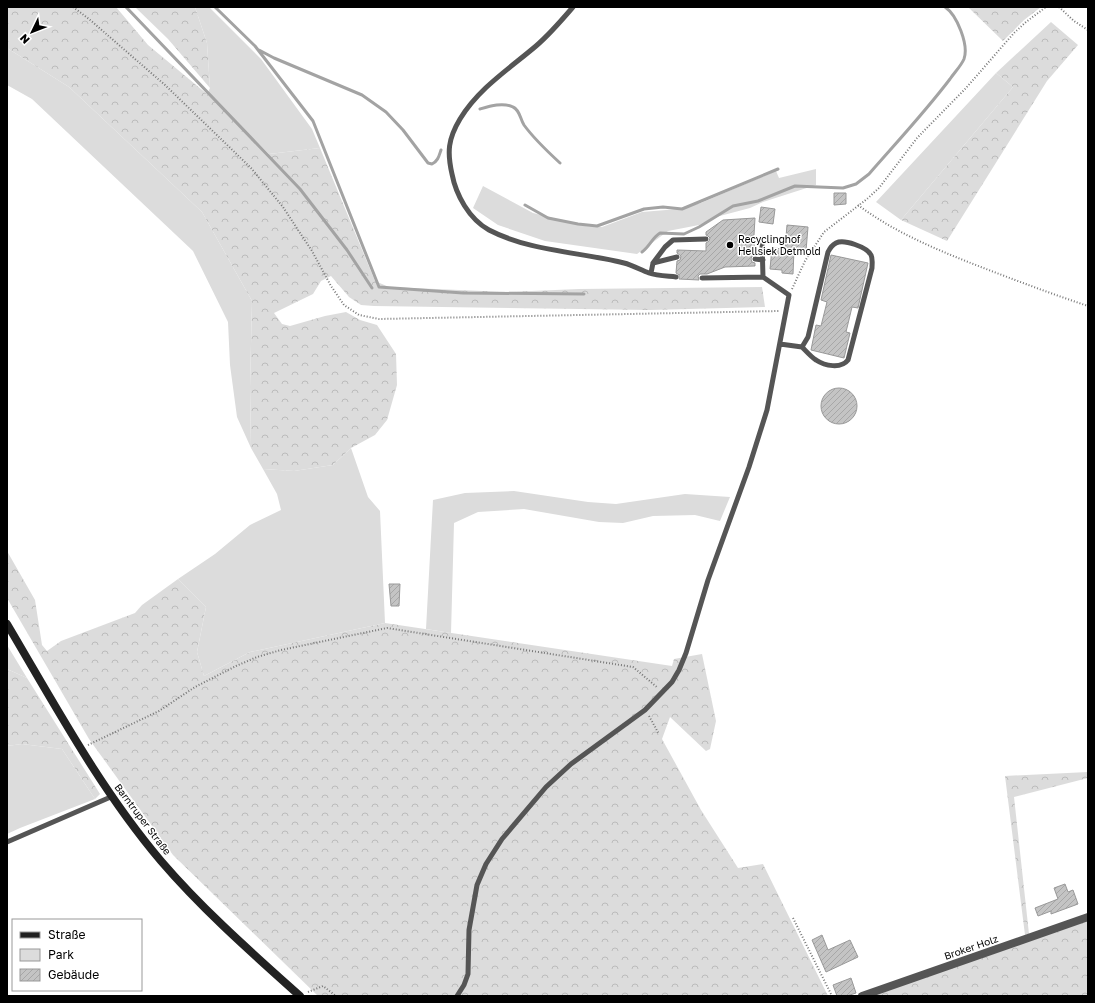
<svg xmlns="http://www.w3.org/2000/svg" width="1095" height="1003" viewBox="0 0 1095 1003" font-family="'Golos Text',sans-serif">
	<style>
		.green { fill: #dcdcdc }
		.forest { fill: url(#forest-crowns) }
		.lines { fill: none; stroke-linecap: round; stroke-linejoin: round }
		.stream { stroke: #a3a3a3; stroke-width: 3 }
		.building { fill: url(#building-hatch); stroke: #999 }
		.path { stroke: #777; stroke-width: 2; stroke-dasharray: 1 2; stroke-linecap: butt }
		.service { stroke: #555; stroke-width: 5 }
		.minor { stroke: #555; stroke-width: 8 }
		.secondary { stroke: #222; stroke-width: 8 }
		.poi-dot { fill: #000; stroke: #fff; stroke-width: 1.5 }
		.labels { text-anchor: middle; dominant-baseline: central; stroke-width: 3; stroke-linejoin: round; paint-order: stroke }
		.poi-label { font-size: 10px; fill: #000; stroke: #fff; text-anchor: start }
		.street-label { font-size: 10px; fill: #000; stroke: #fff }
	</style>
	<defs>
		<pattern id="forest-crowns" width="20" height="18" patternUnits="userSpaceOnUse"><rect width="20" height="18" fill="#dcdcdc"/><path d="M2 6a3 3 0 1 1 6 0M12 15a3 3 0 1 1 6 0" fill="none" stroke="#bbb"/></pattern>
		<pattern id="building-hatch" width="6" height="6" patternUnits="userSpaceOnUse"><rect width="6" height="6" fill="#c4c4c4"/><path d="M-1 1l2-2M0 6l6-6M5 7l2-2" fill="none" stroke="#a7a7a7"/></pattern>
	</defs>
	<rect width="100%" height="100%" fill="#fff"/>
	<path class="green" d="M 195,7 L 209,7 L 261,59 L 312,129 L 320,148 L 269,154 L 207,94 L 210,88 L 207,43 Z
		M 7,48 L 69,87 L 202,212 L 252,301 L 250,387 L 251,448 L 237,417 L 230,365 L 228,322 L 193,251 L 32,99 L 7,85 Z
		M 996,73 L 1013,87 L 901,220 L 876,202 Z
		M 816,169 L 816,185 L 763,202 L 750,208 L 716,217 L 699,225 L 668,231 L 637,254 L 545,241 L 498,225 L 473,208 L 483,186 L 533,213 L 585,226 L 602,227 L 642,212 L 678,209 L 701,203 L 776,171 L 779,178 Z
		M 351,448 L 368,497 L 380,511 L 385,623 L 250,652 L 204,676 L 197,652 L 206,607 L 178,579 L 215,554 L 250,525 L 281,510 L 277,494 L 263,469 L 294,471 L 333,465 Z
		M 514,491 L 588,502 L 616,504 L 685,494 L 730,497 L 720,521 L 695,515 L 653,516 L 623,523 L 599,522 L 524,509 L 478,512 L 454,523 L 451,633 L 426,629 L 433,500 L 465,493 Z
		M 7,645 L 27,678 L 7,669 Z
		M 22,744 L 62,749 L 95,799 L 20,828 L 7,834 L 7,746 Z"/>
	<path class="forest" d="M 7,7 L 116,7 L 148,45 L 207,94 L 269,154 L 320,148 L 375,281 L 389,287 L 506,292 L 579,289 L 762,287 L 765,307 L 650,310 L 374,306 L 361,305 L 349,297 L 331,276 L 321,281 L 313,294 L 274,313 L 282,324 L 290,326 L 325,316 L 346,312 L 360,320 L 377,325 L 396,354 L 397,385 L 387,420 L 375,435 L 351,448 L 333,465 L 294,471 L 263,469 L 251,448 L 250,387 L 252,301 L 202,212 L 69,87 L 7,48 Z
		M 135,7 L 195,7 L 207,43 L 210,88 L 168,39 Z
		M 968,7 L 1041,7 L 1024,20 L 1003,41 Z
		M 1051,22 L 1078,45 L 1047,81 L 947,241 L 901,220 L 1013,87 L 996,73 Z
		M 7,551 L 35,600 L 42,645 L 47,651 L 61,641 L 135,613 L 142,605 L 178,579 L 206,607 L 197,652 L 204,676 L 250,652 L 385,623 L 672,666 L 674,659 L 702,654 L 716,721 L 710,749 L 706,751 L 670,717 L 662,739 L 701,810 L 738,868 L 763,864 L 828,996 L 318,996 L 173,855 L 89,739 L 7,598 Z
		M 7,669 L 27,678 L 100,794 L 95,799 L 62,749 L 22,744 L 7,746 Z
		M 1088,772 L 1088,778 L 1014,797 L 1029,934 L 1025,935 L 1005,776 Z
		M 1088,919 L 1088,996 L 869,996 Z"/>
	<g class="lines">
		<path class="stream" d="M 126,7 L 300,189 L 347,250 L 372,288
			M 215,7 L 255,46 L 313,121 L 379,287 L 463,293 L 584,294
			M 259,50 L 274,58 L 362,95 L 386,112 L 403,130 L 428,163 L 432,164 C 438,161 439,156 441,150
			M 480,109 C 490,106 503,102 513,107 C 520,110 520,119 524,125 C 534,139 547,151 560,163
			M 525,205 L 548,218 L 578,224 L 597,226 L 644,209 L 663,207 L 682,209 L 778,169
			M 642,252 C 650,246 652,238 660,233 L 684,234 L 699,227 L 733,206 L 758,201 L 795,186 L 843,188 L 856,184 L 869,174 C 896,143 925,112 950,79 C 954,73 961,66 964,59 C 969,45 957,15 945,7"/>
	</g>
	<path class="building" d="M 834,193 L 846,193 L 846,204 L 834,205 Z
		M 761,207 L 775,209 L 773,224 L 759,222 Z
		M 755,218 L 754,235 L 751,236 L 750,239 L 751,242 L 754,243 L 755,255 L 752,256 L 751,259 L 752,262 L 755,263 L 755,266 L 725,267 L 707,274 L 700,274 L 698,276 L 699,280 L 679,279 L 679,275 L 676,273 L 677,261 L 680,260 L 681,256 L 677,253 L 677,250 L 706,251 L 706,243 L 709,241 L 710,238 L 708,236 L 706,235 L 706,232 L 723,220 Z
		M 787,225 L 808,227 L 806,251 L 794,250 L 793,274 L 782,273 L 782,270 L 770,269 L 772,248 L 785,249 Z
		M 831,255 L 868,263 L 858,308 L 852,307 L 846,332 L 850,333 L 844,358 L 811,350 L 816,325 L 821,326 L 827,302 L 821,300 Z
		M821 406a18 18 0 1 1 36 0a18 18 0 1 1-36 0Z
		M 389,584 L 400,584 L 399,606 L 391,606 Z
		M 1065,884 L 1068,892 L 1073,890 L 1078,904 L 1051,914 L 1051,911 L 1038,916 L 1035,908 L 1058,899 L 1054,888 Z
		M 822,935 L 828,950 L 850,940 L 858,957 L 826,972 L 812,940 Z
		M 851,978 L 856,993 L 847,996 L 837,996 L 833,985 Z"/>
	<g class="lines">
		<path class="path" d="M 73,7 L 89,19 L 165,85 L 251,168 L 283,207 L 298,230 L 312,251 L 331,286 L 344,305 L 359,315 L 379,319 L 779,311
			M 1059,7 L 1074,21 L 1088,30
			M 858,205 C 890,229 926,245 963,260 C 1004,276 1046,292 1088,306
			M 792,289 L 805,261 L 824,232 L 867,199 L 879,188 L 917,138 L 966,88 L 1014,33 L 1026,22 L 1046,7
			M 649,716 L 659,734
			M 88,745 L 159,711 L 195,687 L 236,666 L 257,657 L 281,650 L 387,628 L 633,667 L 658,688
			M 793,918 L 832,996
			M 308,992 L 323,986 L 336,996"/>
		<path class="service" d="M 573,7 C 561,21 550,34 536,46 C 509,69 479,88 460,119 C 448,139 447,152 452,174 C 456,195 469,219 489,230 C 529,251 580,252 624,263 C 632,265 641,270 649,273 C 657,276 667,276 676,277
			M 754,239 L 762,242 L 763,277
			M 755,259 L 763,260
			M 653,263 L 665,247 L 673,240 L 706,239
			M 651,273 L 653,263 L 677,257
			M 780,344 L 802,347 L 808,337 L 828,252 C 830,248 832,245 836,243 C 844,239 867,247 871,255 C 873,259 872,263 872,268 L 848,360 C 841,369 825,366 816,360 C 811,357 806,351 802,347
			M 7,842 L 113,796
			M 457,996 L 464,985 L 468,974 L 469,930 L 477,885 L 486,864 L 502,839 L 546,787 L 571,764 L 645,710 L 672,682 L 679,670 L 686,653 L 708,580 L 749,467 L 767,410 L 789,295 L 763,277 L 702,278"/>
		<path class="minor" d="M 862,996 L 1088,917"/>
		<path class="secondary" d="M 7,624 C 55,705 100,789 161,861 C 203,910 252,953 300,996"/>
	</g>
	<circle class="poi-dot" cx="730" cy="245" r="4"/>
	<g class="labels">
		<g class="poi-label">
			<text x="738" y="239">Recyclinghof<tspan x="738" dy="12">Hellsiek Detmold</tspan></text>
		</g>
		<g class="street-label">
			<text transform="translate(143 819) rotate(53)">Barntruper Straße</text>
			<text transform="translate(971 947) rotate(-19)">Broker Holz</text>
		</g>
	</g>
	<rect width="1095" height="1003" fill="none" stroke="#000000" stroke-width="16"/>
	<rect x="12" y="919" width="130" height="72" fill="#ffffff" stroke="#999999"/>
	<rect x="20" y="932" width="20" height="6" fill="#222222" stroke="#999999"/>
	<text x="48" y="939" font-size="12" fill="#000000">Straße</text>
	<rect x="20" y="949" width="20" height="12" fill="#dcdcdc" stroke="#999999"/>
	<text x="48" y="959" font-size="12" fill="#000000">Park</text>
	<rect x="20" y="969" width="20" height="12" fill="url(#building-hatch)" stroke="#999999"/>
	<text x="48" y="979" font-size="12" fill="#000000">Gebäude</text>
	<g transform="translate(32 32) rotate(227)" stroke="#ffffff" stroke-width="3" paint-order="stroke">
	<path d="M0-3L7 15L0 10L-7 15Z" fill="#000000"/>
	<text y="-6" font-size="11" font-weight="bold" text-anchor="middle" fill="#000000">N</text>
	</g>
</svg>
